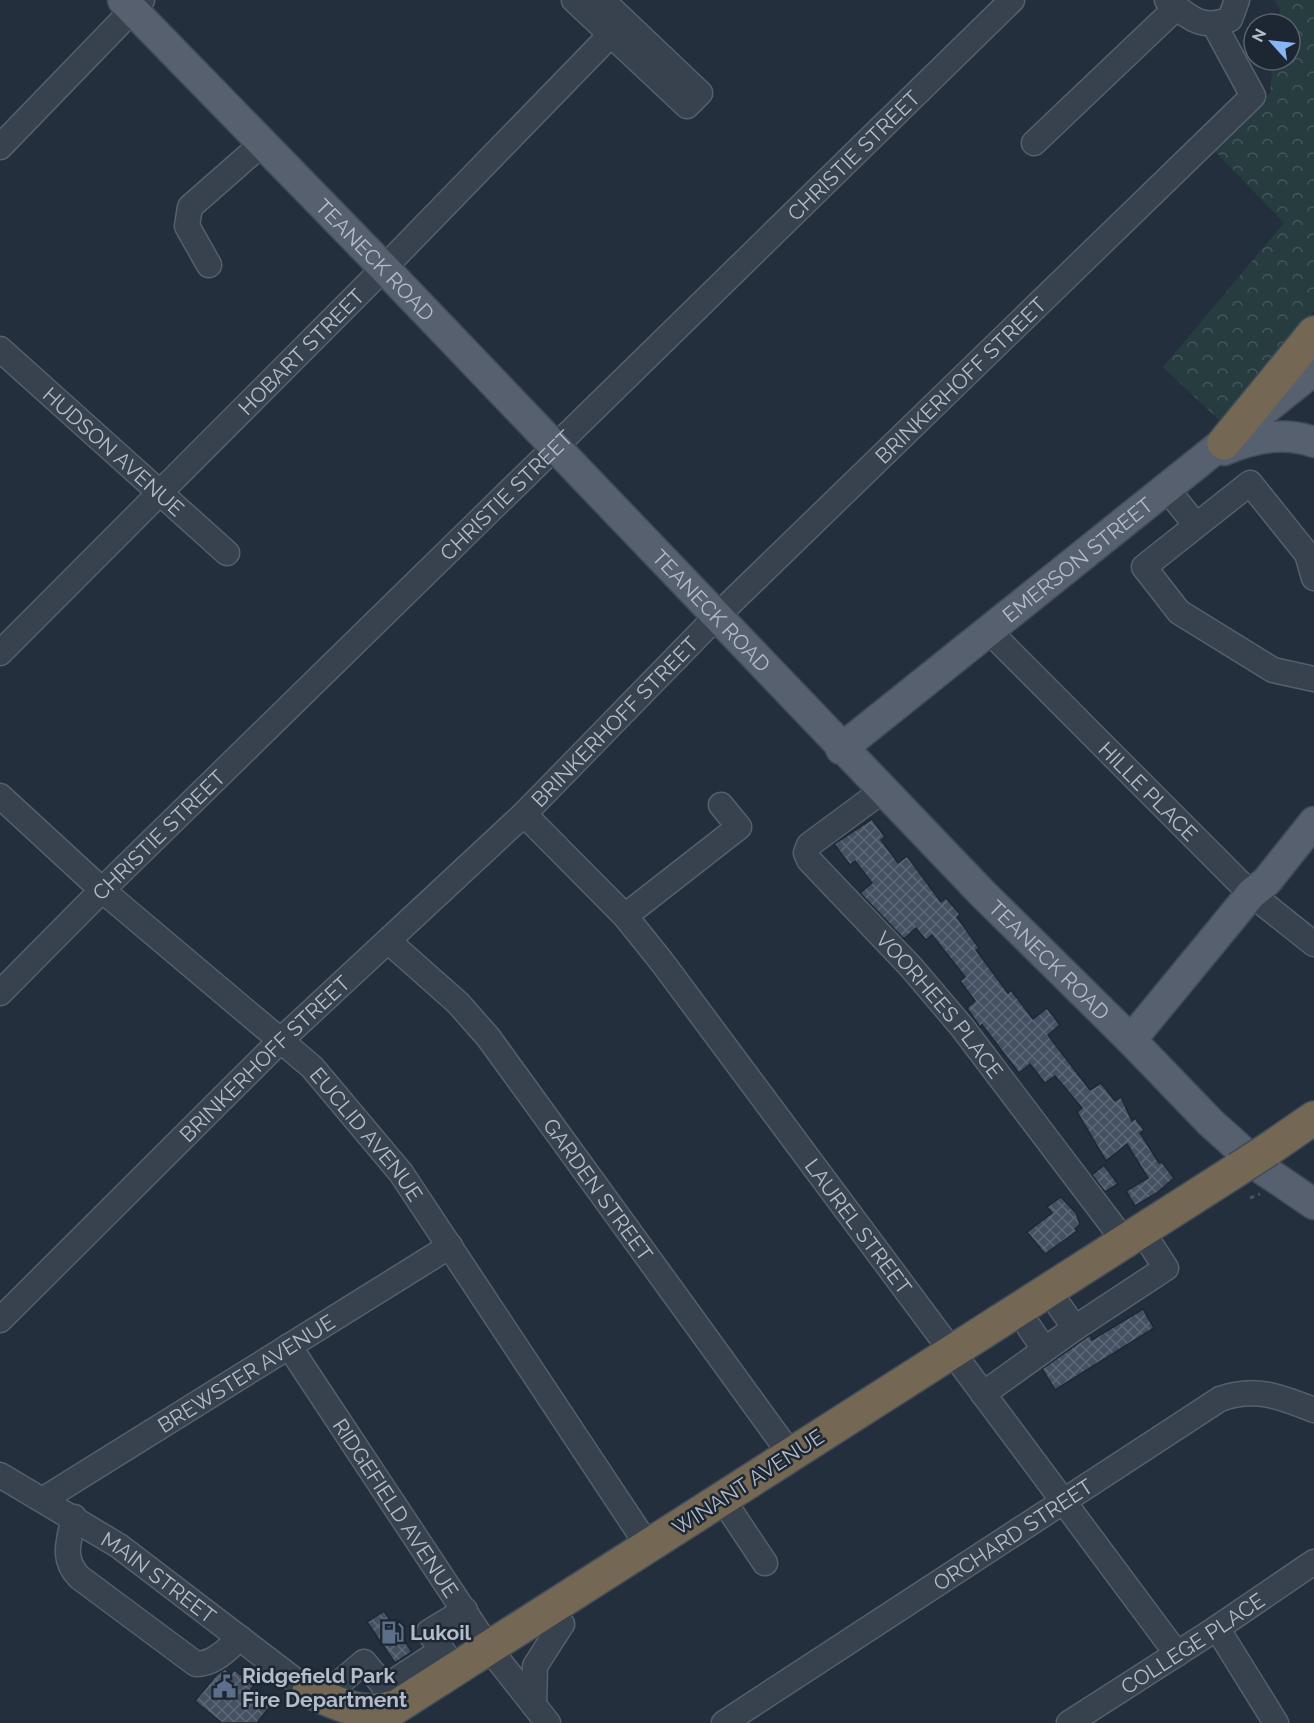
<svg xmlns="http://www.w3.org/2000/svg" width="1314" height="1723" viewBox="0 0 1314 1723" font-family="Raleway,sans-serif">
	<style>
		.forest { fill: url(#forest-crowns) }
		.building { fill: url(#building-cross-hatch); stroke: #1f2835; stroke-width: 1.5 }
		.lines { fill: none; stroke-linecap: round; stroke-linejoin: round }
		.minor-casing { stroke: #565f6c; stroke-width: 27 }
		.major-casing { stroke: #414a57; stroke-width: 33 }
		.highway-casing { stroke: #434c59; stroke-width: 36 }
		.path { stroke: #44595c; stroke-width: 3; stroke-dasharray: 4.5 4.5; stroke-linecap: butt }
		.minor { stroke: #38414e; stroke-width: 24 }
		.major { stroke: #56606e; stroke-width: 30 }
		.highway { stroke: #746855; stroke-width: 33 }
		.highway-bridge-casing { stroke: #434c59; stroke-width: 36; stroke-linecap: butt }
		.highway-bridge { stroke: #746855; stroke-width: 33 }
		.labels { text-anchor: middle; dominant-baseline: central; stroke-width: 5; stroke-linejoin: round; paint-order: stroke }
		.street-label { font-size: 21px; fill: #b4bcc9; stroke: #1d2633 }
		.poi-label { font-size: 21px; font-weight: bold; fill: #b4bcc9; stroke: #1d2633; text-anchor: start }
	</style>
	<defs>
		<pattern id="forest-crowns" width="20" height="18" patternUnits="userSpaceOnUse" patternTransform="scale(1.5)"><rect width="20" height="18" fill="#263c3f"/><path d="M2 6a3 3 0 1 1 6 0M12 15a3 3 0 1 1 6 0" fill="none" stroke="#435659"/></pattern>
		<pattern id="building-cross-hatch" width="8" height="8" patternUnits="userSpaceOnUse" patternTransform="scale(1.5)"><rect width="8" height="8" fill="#455162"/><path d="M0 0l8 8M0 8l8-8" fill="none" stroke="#5d6877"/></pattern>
	</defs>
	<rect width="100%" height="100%" fill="#242f3e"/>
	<path class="forest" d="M 1274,0 L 1314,0 L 1314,311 L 1221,422 L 1163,367 L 1284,223 L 1215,151 L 1270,93 L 1273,60 L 1290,60 L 1290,24 L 1278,24 L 1280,9 Z"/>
	<path class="building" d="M 872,819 L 885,837 L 881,840 L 898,863 L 907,856 L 941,902 L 946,898 L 960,914 L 957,917 L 979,948 L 976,950 L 1008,993 L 1011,990 L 1033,1019 L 1047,1008 L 1060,1025 L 1048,1035 L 1090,1090 L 1101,1083 L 1115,1101 L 1121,1097 L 1132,1121 L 1135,1118 L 1144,1130 L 1140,1133 L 1159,1163 L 1162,1162 L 1174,1178 L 1157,1193 L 1135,1206 L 1126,1191 L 1148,1178 L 1127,1144 L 1106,1161 L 1077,1112 L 1082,1108 L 1055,1076 L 1045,1083 L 1030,1064 L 1019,1073 L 982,1025 L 980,1027 L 967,1008 L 975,1001 L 960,981 L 965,977 L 932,935 L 926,940 L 916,928 L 904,939 L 860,893 L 872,883 L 855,861 L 850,865 L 834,844 Z
		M 1104,1165 L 1118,1184 L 1105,1192 L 1092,1175 Z
		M 1061,1197 L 1076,1213 L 1080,1224 L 1075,1229 L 1077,1231 L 1045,1254 L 1027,1232 L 1052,1213 L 1047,1207 Z
		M 1143,1309 L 1154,1328 L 1055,1390 L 1042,1369 L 1090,1335 L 1092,1340 Z
		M 384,1611 L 412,1652 L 395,1663 L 367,1622 Z
		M 225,1669 L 231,1674 L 234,1670 L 254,1685 L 251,1689 L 271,1705 L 257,1723 L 222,1723 L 195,1701 L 217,1674 Z"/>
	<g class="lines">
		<defs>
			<g id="minor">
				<path d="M 574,0 L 687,106 L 700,93 L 602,0"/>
				<path d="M 1167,0 C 1189,17 1202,31 1230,19 L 1237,0"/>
				<path d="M 1034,143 L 1177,7"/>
				<path d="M 0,147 L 142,0"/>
				<path d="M 209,265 L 187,226 L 190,207 L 263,143"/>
				<path id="s1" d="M 0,349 L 227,553"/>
				<path d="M 1166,488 L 1196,525"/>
				<path d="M 1314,578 L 1307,554 L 1250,483 L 1144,567 L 1179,612 L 1273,670 L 1314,679"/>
				<path id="s2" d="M 989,631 L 1251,894 L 1314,944"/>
				<path id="s3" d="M 0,653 L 384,268 L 624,21"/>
				<path id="s4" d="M 882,791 L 809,845 L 806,853 L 809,860 L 911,967 L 962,1027 L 1125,1242"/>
				<path id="s5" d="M 0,796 L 102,890 L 312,1067 L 401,1173 L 648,1546"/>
				<path id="s6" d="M 524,814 L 625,916 L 662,962 L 1177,1654"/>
				<path d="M 625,916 L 739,827 L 721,805"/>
				<path id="s7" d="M 388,941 L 458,1003 L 488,1037 L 791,1455"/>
				<path id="s8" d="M 0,993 L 102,890 L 1012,0"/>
				<path d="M 1060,1307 L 1075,1328"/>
				<path id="s9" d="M 0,1320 L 281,1040 L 524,814 L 717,616 L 1253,96 L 1215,26"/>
				<path d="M 1029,1327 L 1044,1349"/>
				<path id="s10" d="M 289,1346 L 488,1647 L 548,1723"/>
				<path d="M 983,1394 L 1075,1328 L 1166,1268 L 1153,1248"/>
				<path id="s11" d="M 0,1475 L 119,1546 L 309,1691"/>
				<path id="s12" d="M 44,1499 L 450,1246"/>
				<path d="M 733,1515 L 765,1563"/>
				<path d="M 74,1517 C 69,1541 61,1558 79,1577 L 196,1664 C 215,1664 227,1649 240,1638"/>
				<path d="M 1217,1628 L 1276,1723"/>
				<path d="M 442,1650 L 429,1632 L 465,1610"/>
				<path d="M 323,1697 L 364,1662 L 385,1687"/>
				<path d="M 534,1705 L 535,1666 L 562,1624"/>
				<path d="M 394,1707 L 385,1687 L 442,1650 L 455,1669"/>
				<path id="s13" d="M 724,1723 L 1220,1399 C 1255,1386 1281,1397 1314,1410"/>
				<path id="s14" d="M 1069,1723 L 1217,1628 L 1314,1562"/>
			</g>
			<g id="major">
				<path id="s15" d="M 123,0 L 384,268 L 982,893 L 1131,1040 L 1211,1123 L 1261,1168 L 1314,1204"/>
				<path d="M 1224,450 C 1253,438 1283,431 1314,442"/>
				<path id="s16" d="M 841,749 L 1314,370"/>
				<path d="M 1131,1040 L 1251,894 L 1267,881 L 1314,822"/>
			</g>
			<path id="highway" d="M 1224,443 L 1314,333
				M 1269,1149 L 1314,1118
				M 309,1691 C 338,1704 362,1717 394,1707
				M 371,1723 L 1238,1169"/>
		</defs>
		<use href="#minor" class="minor-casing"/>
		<use href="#major" class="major-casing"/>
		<use href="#highway" class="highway-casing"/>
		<path class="path" d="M 1250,1198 L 1260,1194"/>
		<use href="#minor" class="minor"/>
		<use href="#major" class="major"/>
		<use href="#highway" class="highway"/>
		<defs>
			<path id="highway-bridge" d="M 1238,1169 L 1269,1149"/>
		</defs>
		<use href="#highway-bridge" class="highway-bridge-casing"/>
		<use href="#highway-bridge" class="highway-bridge"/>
	</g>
	<defs>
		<symbol id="fuel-bare" viewBox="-9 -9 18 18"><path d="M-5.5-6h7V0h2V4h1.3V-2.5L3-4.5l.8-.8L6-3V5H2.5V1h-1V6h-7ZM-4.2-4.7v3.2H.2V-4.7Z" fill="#5c6f8a" stroke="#1d2633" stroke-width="2.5" paint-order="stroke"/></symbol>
		<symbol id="civic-bare" viewBox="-9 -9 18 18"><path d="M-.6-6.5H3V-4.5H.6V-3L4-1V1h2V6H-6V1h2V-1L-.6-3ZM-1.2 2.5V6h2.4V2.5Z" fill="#5c6f8a" stroke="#1d2633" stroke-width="2.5" paint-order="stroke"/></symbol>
	</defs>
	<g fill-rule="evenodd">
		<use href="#fuel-bare" x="376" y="1616" width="33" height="33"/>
		<use href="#civic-bare" x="208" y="1670" width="33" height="33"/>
	</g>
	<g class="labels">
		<g class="street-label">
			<text stroke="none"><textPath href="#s8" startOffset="1196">CHRISTIE STREET</textPath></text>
			<text stroke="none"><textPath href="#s15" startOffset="362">TEANECK ROAD</textPath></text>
			<text stroke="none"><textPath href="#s3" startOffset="426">HOBART STREET</textPath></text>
			<text stroke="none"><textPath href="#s9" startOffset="1344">BRINKERHOFF STREET</textPath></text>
			<text stroke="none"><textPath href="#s1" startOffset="153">HUDSON AVENUE</textPath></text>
			<text stroke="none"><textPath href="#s8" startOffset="710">CHRISTIE STREET</textPath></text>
			<text stroke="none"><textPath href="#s16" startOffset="303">EMERSON STREET</textPath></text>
			<text stroke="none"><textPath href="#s15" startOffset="848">TEANECK ROAD</textPath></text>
			<text stroke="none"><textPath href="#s9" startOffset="858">BRINKERHOFF STREET</textPath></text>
			<text stroke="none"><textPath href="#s2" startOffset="226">HILLE PLACE</textPath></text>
			<text stroke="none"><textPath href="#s8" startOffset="224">CHRISTIE STREET</textPath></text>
			<text stroke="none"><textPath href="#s15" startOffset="1334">TEANECK ROAD</textPath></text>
			<text stroke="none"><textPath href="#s4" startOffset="302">VOORHEES PLACE</textPath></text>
			<text stroke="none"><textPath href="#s9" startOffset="372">BRINKERHOFF STREET</textPath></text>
			<text stroke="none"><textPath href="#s5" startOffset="500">EUCLID AVENUE</textPath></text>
			<text stroke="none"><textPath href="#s7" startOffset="327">GARDEN STREET</textPath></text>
			<text stroke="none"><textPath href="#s6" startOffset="532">LAUREL STREET</textPath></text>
			<text stroke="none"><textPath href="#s12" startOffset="238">BREWSTER AVENUE</textPath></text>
			<text transform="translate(748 1482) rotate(-33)">WINANT AVENUE</text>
			<text stroke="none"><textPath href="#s10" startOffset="194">RIDGEFIELD AVENUE</textPath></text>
			<text stroke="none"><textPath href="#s13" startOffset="345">ORCHARD STREET</textPath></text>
			<text stroke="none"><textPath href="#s11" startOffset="189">MAIN STREET</textPath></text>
			<text stroke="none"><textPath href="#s14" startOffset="147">COLLEGE PLACE</textPath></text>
		</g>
		<g class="poi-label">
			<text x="410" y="1632">Lukoil</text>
			<text x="242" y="1675">Ridgefield Park<tspan x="242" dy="24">Fire Department</tspan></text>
		</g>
	</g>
	<g transform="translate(1272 42) rotate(297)"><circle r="28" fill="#1d2633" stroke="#59626f" stroke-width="1.5"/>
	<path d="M0-4.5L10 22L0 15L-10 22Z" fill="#8ab4f8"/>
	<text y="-9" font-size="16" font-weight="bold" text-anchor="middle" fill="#b4bcc9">N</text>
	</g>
</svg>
